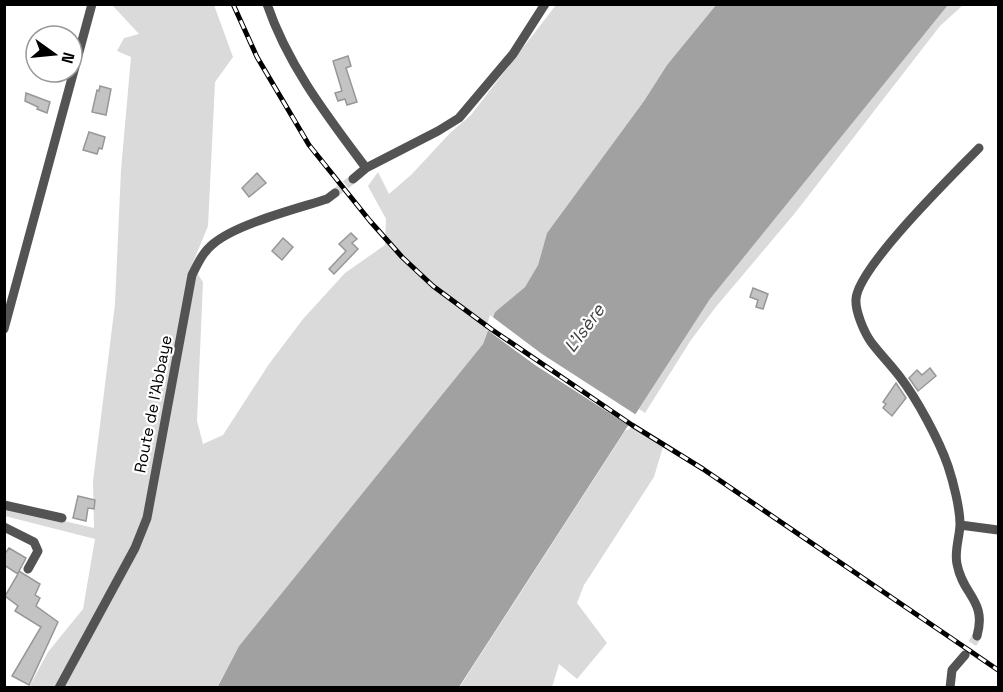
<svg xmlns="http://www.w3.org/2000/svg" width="1003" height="692" viewBox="0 0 1003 692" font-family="'Space Grotesk',sans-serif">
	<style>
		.green { fill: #dadada }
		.water { fill: #a1a1a1 }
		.pier { fill: #fff }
		.building { fill: #c3c3c3; stroke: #979797; stroke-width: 1.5 }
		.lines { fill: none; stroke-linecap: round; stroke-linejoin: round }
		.minor-tunnel { stroke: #d9d9d9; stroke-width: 9; stroke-dasharray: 9 4.5; stroke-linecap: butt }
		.minor { stroke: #535353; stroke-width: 9 }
		.rail-casing { stroke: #000; stroke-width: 5 }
		.rail { stroke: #fff; stroke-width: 3; stroke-dasharray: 9; stroke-linecap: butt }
		.labels { text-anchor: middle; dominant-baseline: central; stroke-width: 4.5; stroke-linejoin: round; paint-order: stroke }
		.street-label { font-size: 16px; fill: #000; stroke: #fff }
		.water-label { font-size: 18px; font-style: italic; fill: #424242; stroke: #fff }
	</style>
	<rect width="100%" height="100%" fill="#fff"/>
	<path class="green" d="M 112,5 L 214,5 L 233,57 L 215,82 L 208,226 L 192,265 L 203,282 L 197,421 L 203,444 L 223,435 L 269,364 L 303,319 L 345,273 L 385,245 L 386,219 L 368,186 L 378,172 L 389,194 L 412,174 L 450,133 L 471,115 L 556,5 L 716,5 L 667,65 L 644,101 L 547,233 L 538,265 L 525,287 L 495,312 L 483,344 L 239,646 L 217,687 L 29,687 L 48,652 L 83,609 L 95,539 L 5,516 L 5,507 L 94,528 L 93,481 L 115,304 L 121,170 L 131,57 L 117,51 L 124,38 L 139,34 Z
		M 948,5 L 963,5 L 940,26 L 795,213 L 715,308 L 691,340 L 645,413 L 639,409 L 710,299 Z
		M 633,427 L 663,447 L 654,477 L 584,585 L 577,603 L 607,643 L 577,679 L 559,664 L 552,687 L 459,688 L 625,431 Z"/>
	<path class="water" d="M 716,5 L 948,5 L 710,299 L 459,687 L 217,688 L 239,646 L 483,344 L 495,312 L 525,287 L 538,265 L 547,233 L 644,101 L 667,65 Z"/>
	<path class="pier" d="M 490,315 L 542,354 L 638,416 L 631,427 L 535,365 L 486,329 Z"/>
	<path class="building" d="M 348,56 L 351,66 L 346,68 L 357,102 L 347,105 L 345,99 L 338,101 L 335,93 L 342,91 L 333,61 Z
		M 100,86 L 111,89 L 106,115 L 92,112 L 97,90 L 99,91 Z
		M 26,93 L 50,102 L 47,113 L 37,109 L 38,107 L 25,101 Z
		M 89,132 L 105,137 L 102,149 L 99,148 L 97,154 L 83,150 Z
		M 257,173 L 266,183 L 249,197 L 242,188 Z
		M 351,233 L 357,239 L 352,243 L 358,249 L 334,274 L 329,269 L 346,251 L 339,244 Z
		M 283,238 L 293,247 L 282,260 L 272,251 Z
		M 753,288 L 768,294 L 763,309 L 756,307 L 758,300 L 750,297 Z
		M 930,368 L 936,376 L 918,391 L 909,378 L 917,370 L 922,375 Z
		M 896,383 L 906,398 L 892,416 L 883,408 L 886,404 L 883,402 Z
		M 78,496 L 95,500 L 94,509 L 88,508 L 86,521 L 73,518 Z
		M 9,548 L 26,558 L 18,573 L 19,571 L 40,584 L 35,595 L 40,598 L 36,606 L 58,622 L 29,685 L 12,676 L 41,627 L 15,611 L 18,606 L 5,596 L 18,574 L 4,565 L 4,555 Z"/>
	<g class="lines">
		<path class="minor-tunnel" d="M 335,193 L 353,179
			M 965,655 L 977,636"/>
		<path class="minor" d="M 267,4 C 288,66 328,117 366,168
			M 353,179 L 366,168 L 438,131 L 459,118 L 513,54 L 545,4
			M 4,329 L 92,4
			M 4,505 L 62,518
			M 960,525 L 998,530
			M 4,527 L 34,542 L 38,551 L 28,569
			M 977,636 C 987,600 963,596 957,564 C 954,551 960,536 960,524 C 960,508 953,481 948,466 C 939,440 917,399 900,377 C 891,365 880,354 871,342 C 864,332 855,311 856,299 C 858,267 954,174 979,148
			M 59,688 L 135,548 L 147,518 L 192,275 C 198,263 203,252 213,244 C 236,224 296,209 327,199 L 335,193
			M 950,688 L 952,670 L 965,655"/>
		<defs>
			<path id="rail" d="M 233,4 L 257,57 L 309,145 L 370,221 L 402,257 L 433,286 L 491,329 L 632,425 L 703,469 L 998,670"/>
		</defs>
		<use href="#rail" class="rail-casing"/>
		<use href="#rail" class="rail"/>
	</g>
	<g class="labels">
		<g class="street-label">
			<text transform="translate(153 404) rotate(-79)">Route de l'Abbaye</text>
		</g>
		<g class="water-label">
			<text transform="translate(584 328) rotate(-54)">L'Isère</text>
		</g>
	</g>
	<rect width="1003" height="692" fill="none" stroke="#000000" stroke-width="12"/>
	<g transform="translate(54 54) rotate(105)"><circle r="28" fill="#ffffff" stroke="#999999" stroke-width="1.5"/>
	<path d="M0-4.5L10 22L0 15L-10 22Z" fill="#000000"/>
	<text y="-9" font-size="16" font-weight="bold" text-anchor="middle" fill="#000000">N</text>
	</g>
</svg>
